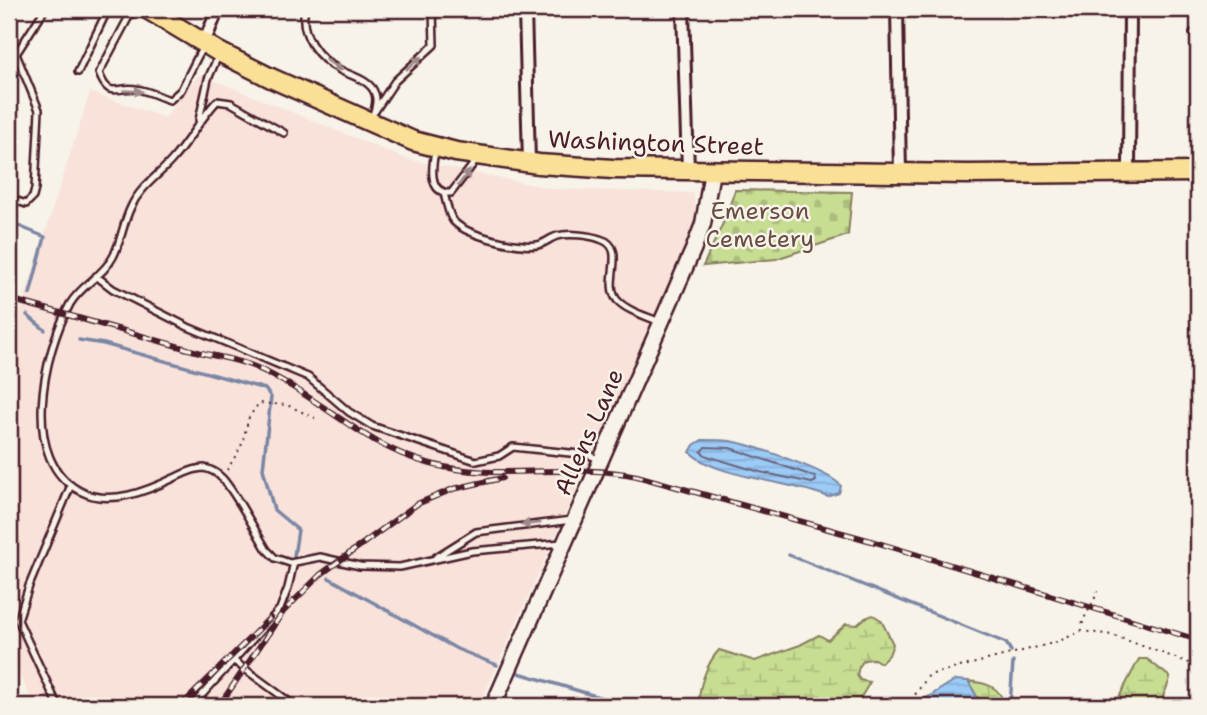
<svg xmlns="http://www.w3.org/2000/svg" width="1207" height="715" viewBox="0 0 1207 715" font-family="'Shantell Sans',sans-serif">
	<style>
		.built { fill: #f8e2da }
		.wetland { fill: url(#wetland-marsh); stroke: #887e5e; stroke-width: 2 }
		.cemetery { fill: url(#cemetery-stones); stroke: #887e5e; stroke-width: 2 }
		.water { fill: url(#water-rules); stroke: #7b86a5; stroke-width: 2 }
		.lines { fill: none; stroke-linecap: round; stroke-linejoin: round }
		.shore { stroke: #6a647d; stroke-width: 2 }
		.stream { stroke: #7b86a5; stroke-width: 3.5 }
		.service-casing { stroke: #4a1f2b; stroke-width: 10 }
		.minor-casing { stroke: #4a1f2b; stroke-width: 16 }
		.tertiary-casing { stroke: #4a1f2b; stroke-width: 19 }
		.primary-casing { stroke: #4a1f2b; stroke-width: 23 }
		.path { stroke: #4a1f2b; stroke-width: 2; stroke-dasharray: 2 5; stroke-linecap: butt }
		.service { stroke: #f7f3e8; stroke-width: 5 }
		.minor { stroke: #f7f3e8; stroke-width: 10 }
		.tertiary { stroke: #f7f3e8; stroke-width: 14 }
		.primary { stroke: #fadf96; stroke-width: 18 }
		.rail-casing { stroke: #4a1f2b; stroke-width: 6 }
		.rail { stroke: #f7f3e8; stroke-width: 3.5; stroke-dasharray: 10; stroke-linecap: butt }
		.oneway { fill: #a0898a }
		.labels { text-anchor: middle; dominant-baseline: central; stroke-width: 5; stroke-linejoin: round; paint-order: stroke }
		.street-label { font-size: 24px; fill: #4a1f2b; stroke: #f7f3e8 }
		.park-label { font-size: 24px; fill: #694e45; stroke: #f7f3e8 }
	</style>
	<defs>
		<pattern id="wetland-marsh" width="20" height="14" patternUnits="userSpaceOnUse" patternTransform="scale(1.75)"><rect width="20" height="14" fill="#c6dd92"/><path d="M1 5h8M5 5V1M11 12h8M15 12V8" fill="none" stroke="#acbd7e"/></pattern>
		<pattern id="cemetery-stones" width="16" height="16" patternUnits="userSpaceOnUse" patternTransform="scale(1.75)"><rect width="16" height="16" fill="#c6dd92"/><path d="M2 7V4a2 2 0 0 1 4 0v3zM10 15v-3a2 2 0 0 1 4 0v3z" fill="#acbd7e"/></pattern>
		<pattern id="water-rules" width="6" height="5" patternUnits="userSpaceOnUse" patternTransform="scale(1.75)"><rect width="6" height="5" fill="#9bcbf7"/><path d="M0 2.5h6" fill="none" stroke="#87aed4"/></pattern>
	</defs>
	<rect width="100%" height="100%" fill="#f7f3e8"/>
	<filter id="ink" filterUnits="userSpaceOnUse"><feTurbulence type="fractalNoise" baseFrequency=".0143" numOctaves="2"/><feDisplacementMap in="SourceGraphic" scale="14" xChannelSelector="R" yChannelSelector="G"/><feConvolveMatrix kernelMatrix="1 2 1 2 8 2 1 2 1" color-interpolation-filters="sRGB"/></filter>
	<g filter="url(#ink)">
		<path class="built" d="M 199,74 L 406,159 L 553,189 L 693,193 L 697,221 L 479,706 L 35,706 L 9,653 L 9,317 L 20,312 L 90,92 L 165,118 Z"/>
		<path class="wetland" d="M 873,615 L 881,620 L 893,644 L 889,655 L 881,663 L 874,659 L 864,660 L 859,667 L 857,675 L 860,680 L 870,682 L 860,699 L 860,706 L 699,706 C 698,687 707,663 719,650 L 755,661 L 800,645 L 819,635 L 828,640 L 846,624 L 857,625 L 865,618 Z
			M 1139,659 L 1147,659 L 1170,677 C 1169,687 1160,697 1162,706 L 1107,706 L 1116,703 Z
			M 968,681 C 987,683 1000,686 1005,706 L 980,706 L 981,704 Z"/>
		<path class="cemetery" d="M 735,190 L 852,192 L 848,235 L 776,259 L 703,266 L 725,219 Z"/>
		<path class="water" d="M 702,440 C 711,440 721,440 730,441 C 749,444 832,472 841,486 L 839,493 L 828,497 C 793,481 715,478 690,452 L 694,445 Z
			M 955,680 L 968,681 L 981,704 L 980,706 L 914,706 Z"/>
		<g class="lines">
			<path class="shore" d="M 705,447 L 730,448 L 807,474 L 815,477 L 816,481 L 812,483 L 760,472 L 707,456 L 701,452 Z"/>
			<path class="stream" d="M 9,222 L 45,237 L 30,294
				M 27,315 L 45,330
				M 79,340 L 104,344 L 265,389 L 271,397 L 263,469 L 274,510 L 298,530 L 294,556
				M 789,555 L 1006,643 L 1011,651
				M 329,578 L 457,649 L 497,665
				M 519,673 L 599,697 L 641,706
				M 1010,706 L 1013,662"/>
			<defs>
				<path id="service" d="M 133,9 L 99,73 C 109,100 116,86 136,89 C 147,90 160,97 170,100 L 181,90 L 203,46
					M 305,9 C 299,34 318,59 340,70 C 351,76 371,80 375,94 C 378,102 374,112 371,120
					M 1193,33 L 1198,37
					M 78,72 L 108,9
					M 375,111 L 395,81 L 434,45 L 433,9
					M 199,120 L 208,79 L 218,56
					M 284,133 L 231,103 L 217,101 C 200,119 189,141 172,160 C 158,176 140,187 131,207 C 123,223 121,242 113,257 C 103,276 81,285 70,304 C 44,352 18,462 82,492 C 110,506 147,491 174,478 C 183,474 193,468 204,468 C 210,469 217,473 222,478 C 236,493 255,531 267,550 L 275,558 L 290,563 L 320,557 L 360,566 L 400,567 L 472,551 L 562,543
					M 435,151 C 432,167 428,194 451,193 L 478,158
					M 444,193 C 446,201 448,212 452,219 C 462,235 519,248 537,245 C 544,244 550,238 557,236 C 568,233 589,235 600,239 C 629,247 602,282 617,300 C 627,311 646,316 660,322
					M 9,198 L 26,204 L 33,197 L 35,189 L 39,110 L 16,54 L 45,9
					M 96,276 L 113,289 L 188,327 L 308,377 L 349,412 L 372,426 L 476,461 L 499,456 L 513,447 L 589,455 L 598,459
					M 436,557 L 476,532 L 572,520
					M 234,661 L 295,706
					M 497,697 L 514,706
					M 58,706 L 18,620 L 29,586 L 71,485
					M 192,706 L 280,609 L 288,588 L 294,562"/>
				<path id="minor" d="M 525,9 L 529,162
					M 683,9 L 688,170
					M 897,9 L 900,173
					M 204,43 L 218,9
					M 1129,173 L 1130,9"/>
				<path id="tertiary" d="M 493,706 L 693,250 L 703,224 L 712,171"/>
				<path id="primary" d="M 147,9 L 219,52 L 271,78 L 413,141 L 456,152 L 539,164 L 613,169 L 967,174 L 1198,172"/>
			</defs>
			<use href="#service" class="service-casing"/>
			<use href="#minor" class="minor-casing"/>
			<use href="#tertiary" class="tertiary-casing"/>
			<use href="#primary" class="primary-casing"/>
			<path class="path" d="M 227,470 L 241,447 L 249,417 L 259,403 L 287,405 L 315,418
				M 1082,631 C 1081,616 1094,606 1097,591
				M 907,706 L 929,675 L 1057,642 L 1082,631 L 1112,635 L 1198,666"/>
			<use href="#service" class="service"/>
			<use href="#minor" class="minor"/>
			<use href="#tertiary" class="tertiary"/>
			<use href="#primary" class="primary"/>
			<defs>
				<path id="rail" d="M 9,299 C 69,315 128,332 188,349 C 209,356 235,358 255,367 C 319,395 360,445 431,464 C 498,482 569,462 637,476 L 875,542 L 1198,640
					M 181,706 L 270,618
					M 219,706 L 283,612 L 320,575 L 417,504 L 453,489 L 502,478"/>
			</defs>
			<use href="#rail" class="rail-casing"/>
			<use href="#rail" class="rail"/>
		</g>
		<defs><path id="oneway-solid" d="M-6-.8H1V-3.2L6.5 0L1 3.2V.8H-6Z" transform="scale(1.75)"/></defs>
		<g class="oneway">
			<use href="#oneway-solid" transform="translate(414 63) rotate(-41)"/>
			<use href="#oneway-solid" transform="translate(334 65) rotate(34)"/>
			<use href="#oneway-solid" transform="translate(133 91) rotate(2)"/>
			<use href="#oneway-solid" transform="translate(464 178) rotate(-53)"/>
			<use href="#oneway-solid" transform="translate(531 524) rotate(174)"/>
		</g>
	</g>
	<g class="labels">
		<g class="street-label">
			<text transform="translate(656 143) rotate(2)">Washington Street</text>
			<text transform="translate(589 432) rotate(-66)">Allens Lane</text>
		</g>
		<g class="park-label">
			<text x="760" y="211">Emerson<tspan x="760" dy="28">Cemetery</tspan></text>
		</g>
	</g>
	<rect width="1207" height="715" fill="none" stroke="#f7f3e8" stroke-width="35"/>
	<rect x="18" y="18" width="1172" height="680" fill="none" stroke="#4a1f2b" stroke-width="2.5" filter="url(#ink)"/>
</svg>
